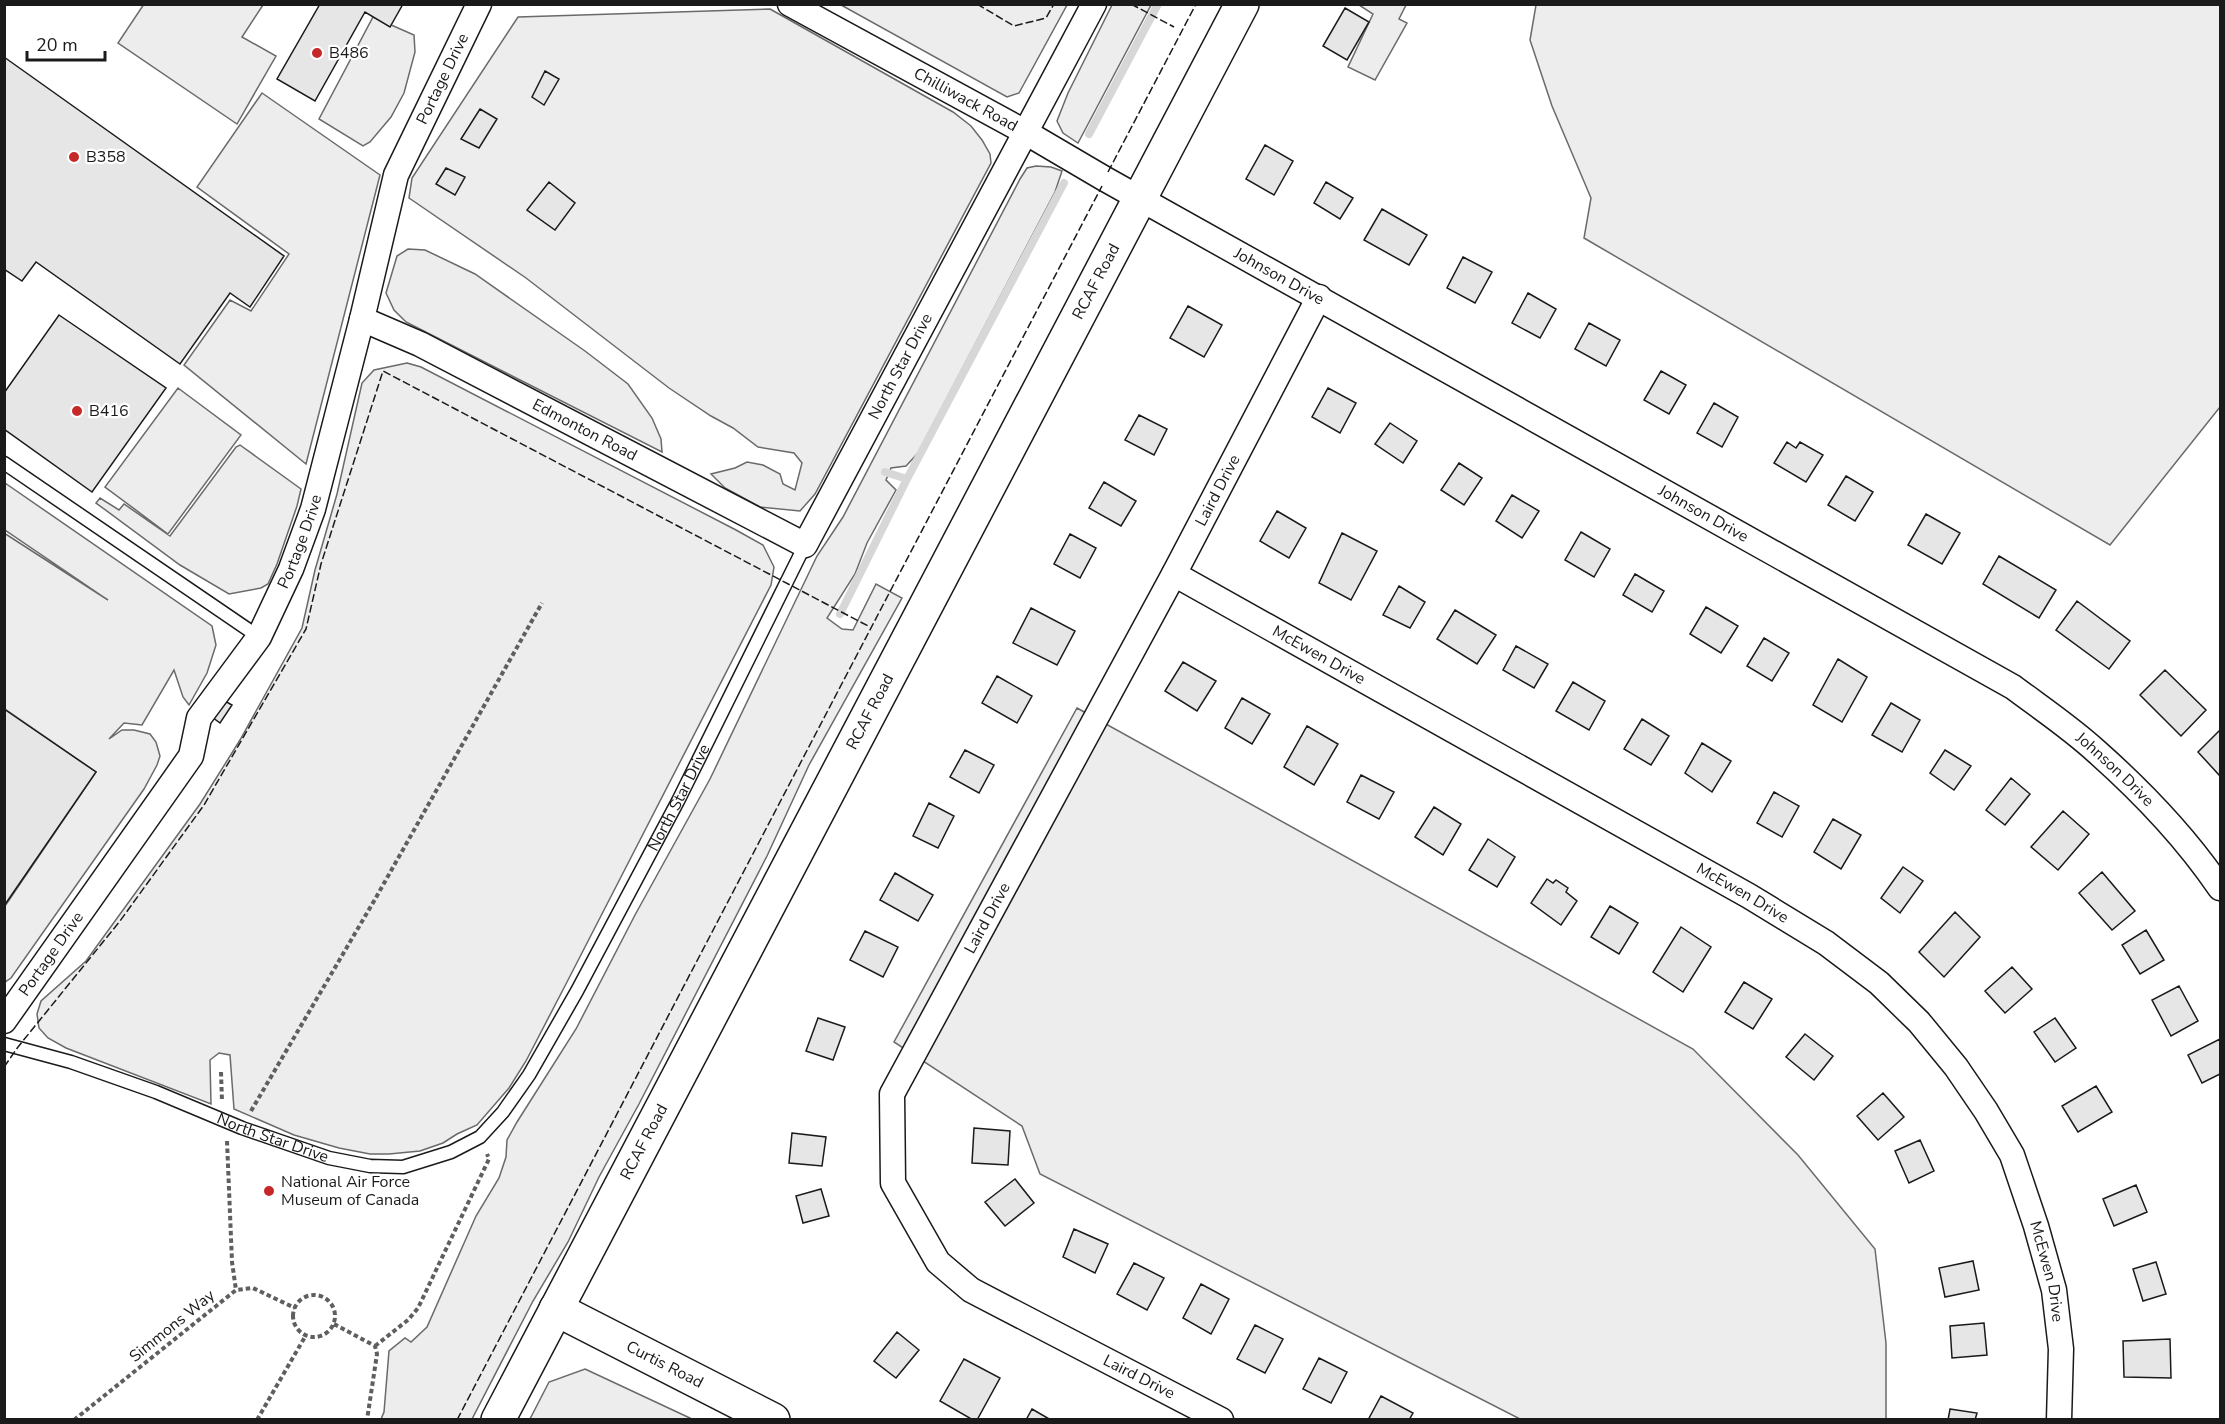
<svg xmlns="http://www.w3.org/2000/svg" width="2225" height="1424" viewBox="0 0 2225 1424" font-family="'Nunito Sans',sans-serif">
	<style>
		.built { fill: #ededed; stroke: #6a6a6a; stroke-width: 1.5 }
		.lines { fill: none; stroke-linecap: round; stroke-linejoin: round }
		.stream { stroke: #d7d7d7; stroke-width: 8 }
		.building { fill: #e6e6e6; stroke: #1a1a1a; stroke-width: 1.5 }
		.service-casing { stroke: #1a1a1a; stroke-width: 15 }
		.minor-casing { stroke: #1a1a1a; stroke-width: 27 }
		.secondary-casing { stroke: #1a1a1a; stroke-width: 36 }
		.path { stroke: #5f5f5f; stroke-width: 4; stroke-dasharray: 4.5 3; stroke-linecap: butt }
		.service { stroke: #fff; stroke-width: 12 }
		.minor { stroke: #fff; stroke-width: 24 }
		.secondary { stroke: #fff; stroke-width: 33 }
		.fence { stroke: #1a1a1a; stroke-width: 1.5; stroke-dasharray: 8 3; stroke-linecap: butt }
		.poi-dot { fill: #c62828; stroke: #fff; stroke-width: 2 }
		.labels { text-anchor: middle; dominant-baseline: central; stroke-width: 4.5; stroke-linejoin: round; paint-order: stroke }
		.poi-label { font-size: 16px; fill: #1a1a1a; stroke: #fff; text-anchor: start }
		.street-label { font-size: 16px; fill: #1a1a1a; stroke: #fff }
	</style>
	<rect width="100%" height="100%" fill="#fff"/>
	<path class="built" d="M 144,4 L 263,5 L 242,37 L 276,56 L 237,124 L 118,43 Z
		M 841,5 L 1067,5 L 1019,93 L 1007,97 Z
		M 1112,5 L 1151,5 L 1078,143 L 1063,133 L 1057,121 L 1068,93 Z
		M 1359,5 L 1406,5 L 1399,19 L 1407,23 L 1375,80 L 1348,67 L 1373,14 Z
		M 1536,5 L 2220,5 L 2220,407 L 2110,545 L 1584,238 L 1591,198 L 1552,106 L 1530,40 Z
		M 770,9 L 953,112 L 971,126 L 982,140 L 990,154 L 991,163 L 815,494 L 800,511 L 760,507 L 725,488 L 711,474 L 735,468 L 747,462 L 763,465 L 780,474 L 783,484 L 795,490 L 802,463 L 794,453 L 758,447 L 733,428 L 711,416 L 669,388 L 526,278 L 409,198 L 412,178 L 518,17 Z
		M 373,17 L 414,35 L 415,52 L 404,93 L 391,117 L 370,142 L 363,146 L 319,119 Z
		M 262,93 L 380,175 L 306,464 L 184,365 L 230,300 L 251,311 L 289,254 L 197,187 Z
		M 1036,166 L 1051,167 L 1062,171 L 1055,192 L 918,453 L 906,466 L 891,468 L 886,480 L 896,490 L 867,543 L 855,574 L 827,618 L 842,629 L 853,630 L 876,584 L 902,598 L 809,765 L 767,856 L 639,1104 L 599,1177 L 568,1242 L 533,1301 L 472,1419 L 381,1419 L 384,1412 L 389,1351 L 405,1338 L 411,1342 L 427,1327 L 476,1216 L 499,1178 L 506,1157 L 507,1140 L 517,1122 L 576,1029 L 635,915 L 710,779 L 817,556 L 843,517 L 1020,179 L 1027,168 Z
		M 408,249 L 425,250 L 475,274 L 585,351 L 628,384 L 652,418 L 661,439 L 662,452 L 406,322 L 394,310 L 386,293 L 397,256 Z
		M 407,363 L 421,367 L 736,530 L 763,545 L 774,567 L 771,585 L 567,982 L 526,1061 L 509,1088 L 477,1125 L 457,1134 L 443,1143 L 420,1151 L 389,1154 L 370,1154 L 339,1148 L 294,1135 L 234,1109 L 230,1055 L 219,1053 L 210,1060 L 211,1104 L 66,1048 L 48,1038 L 39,1028 L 37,1014 L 41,1001 L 86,961 L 200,804 L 240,740 L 302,628 L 315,570 L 337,494 L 362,383 L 374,370 Z
		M 178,388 L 241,435 L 168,534 L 105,487 Z
		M 240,445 L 301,489 L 297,506 L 277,564 L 268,584 L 261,588 L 229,594 L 180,565 L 96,503 L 100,498 L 119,510 L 124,504 L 170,536 L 236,447 Z
		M 5,483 L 212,626 L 216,645 L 207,673 L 189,705 L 183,697 L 174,670 L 142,725 L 124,723 L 109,739 L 122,730 L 134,730 L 150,734 L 156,742 L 160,756 L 157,765 L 144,789 L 11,978 L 5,982 L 5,906 L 96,772 L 5,709 L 4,533 L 108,600 L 5,530 Z
		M 1077,708 L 1693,1049 L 1798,1155 L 1875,1249 L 1886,1343 L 1886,1419 L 1520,1419 L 1040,1174 L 1022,1126 L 894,1042 Z
		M 585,1369 L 692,1419 L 530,1419 L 549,1382 Z"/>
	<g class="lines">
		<path class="stream" d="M 1089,134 L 1158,4
			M 885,472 L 907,479
			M 840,614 L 907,479 L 1064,183"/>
	</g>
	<path class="building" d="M 320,4 L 403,4 L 390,27 L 365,12 L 315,101 L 277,79 Z
		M 1345,8 L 1369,22 L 1347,60 L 1323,46 Z
		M 4,57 L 284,256 L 250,307 L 230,293 L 180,364 L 36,262 L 22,281 L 4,269 Z
		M 545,71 L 559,79 L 544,105 L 532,97 Z
		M 480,109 L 497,119 L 479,148 L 461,139 Z
		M 1265,145 L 1293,161 L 1274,195 L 1246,179 Z
		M 446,168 L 465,177 L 455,195 L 436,184 Z
		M 549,182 L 575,203 L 555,230 L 527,210 Z
		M 1326,182 L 1353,198 L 1340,219 L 1314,203 Z
		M 1382,209 L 1427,235 L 1409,265 L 1364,240 Z
		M 1463,257 L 1492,272 L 1475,303 L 1447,288 Z
		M 1528,293 L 1556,309 L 1540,338 L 1512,323 Z
		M 1188,306 L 1222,325 L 1204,357 L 1170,338 Z
		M 59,315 L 166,388 L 92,492 L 4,429 L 4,393 Z
		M 1589,323 L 1620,340 L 1606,366 L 1575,349 Z
		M 1661,371 L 1686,385 L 1669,414 L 1644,400 Z
		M 1328,388 L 1356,403 L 1340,433 L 1312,417 Z
		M 1714,403 L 1738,417 L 1722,447 L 1697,433 Z
		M 1139,415 L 1167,429 L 1154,455 L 1125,440 Z
		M 1390,423 L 1417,441 L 1403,463 L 1375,444 Z
		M 1787,442 L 1796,448 L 1800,442 L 1823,455 L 1806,482 L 1774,463 Z
		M 1459,463 L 1482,478 L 1464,505 L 1441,490 Z
		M 1846,476 L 1873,492 L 1855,521 L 1828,505 Z
		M 1104,482 L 1136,501 L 1121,526 L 1089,508 Z
		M 1512,495 L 1539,511 L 1522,538 L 1496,521 Z
		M 1277,511 L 1306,528 L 1289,558 L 1260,541 Z
		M 1926,514 L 1960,533 L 1942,564 L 1908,545 Z
		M 1581,532 L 1610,549 L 1594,577 L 1565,560 Z
		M 1342,533 L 1377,551 L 1351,600 L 1319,583 Z
		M 1070,534 L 1096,548 L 1080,578 L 1054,564 Z
		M 1999,556 L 2056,590 L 2039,618 L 1983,584 Z
		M 1635,574 L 1664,591 L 1652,612 L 1623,595 Z
		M 1399,586 L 1425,602 L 1410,628 L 1383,615 Z
		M 2077,601 L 2130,641 L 2109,669 L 2056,630 Z
		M 1706,607 L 1738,626 L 1721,653 L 1690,634 Z
		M 1031,608 L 1075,631 L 1057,665 L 1013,643 Z
		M 1455,610 L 1496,635 L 1477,664 L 1437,639 Z
		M 1764,638 L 1789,653 L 1772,681 L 1747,666 Z
		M 1516,646 L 1548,664 L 1534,688 L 1503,670 Z
		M 1838,659 L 1867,677 L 1842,722 L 1813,705 Z
		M 1183,662 L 1216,681 L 1197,711 L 1165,691 Z
		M 2165,670 L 2206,710 L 2181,736 L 2140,695 Z
		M 997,676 L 1032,696 L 1017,723 L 982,703 Z
		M 1573,682 L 1605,701 L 1589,730 L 1556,711 Z
		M 1242,698 L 1270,714 L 1252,744 L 1225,728 Z
		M 223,700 L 232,705 L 220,723 L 212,717 Z
		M 1891,703 L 1920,720 L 1902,752 L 1872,735 Z
		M 4,709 L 96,772 L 4,906 Z
		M 1642,719 L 1669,736 L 1651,765 L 1624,749 Z
		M 1307,726 L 1338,744 L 1314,785 L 1284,767 Z
		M 2220,730 L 2220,776 L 2198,752 Z
		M 1702,743 L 1731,761 L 1712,792 L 1685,773 Z
		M 965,750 L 994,765 L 979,793 L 950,777 Z
		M 1945,750 L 1971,766 L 1954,790 L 1930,773 Z
		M 1361,775 L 1394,792 L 1379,819 L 1347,802 Z
		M 2011,778 L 2030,794 L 2005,825 L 1986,810 Z
		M 1774,792 L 1799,806 L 1782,837 L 1757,823 Z
		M 929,803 L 954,816 L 938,848 L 913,836 Z
		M 1434,807 L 1461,824 L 1443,855 L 1415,837 Z
		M 2063,811 L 2089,834 L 2058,870 L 2031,847 Z
		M 1833,819 L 1861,835 L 1841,869 L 1814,852 Z
		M 1488,839 L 1515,857 L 1497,887 L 1469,870 Z
		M 1903,867 L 1923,881 L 1900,913 L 1881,898 Z
		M 2102,872 L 2135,911 L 2112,930 L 2079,893 Z
		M 895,873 L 933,895 L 918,921 L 880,900 Z
		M 1547,879 L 1553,883 L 1556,880 L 1568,888 L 1566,892 L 1577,901 L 1561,925 L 1531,903 Z
		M 1610,906 L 1638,923 L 1619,954 L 1591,937 Z
		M 1955,912 L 1980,937 L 1944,977 L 1919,952 Z
		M 1681,927 L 1711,947 L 1683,992 L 1653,972 Z
		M 2146,930 L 2164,960 L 2140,974 L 2122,945 Z
		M 865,931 L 898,947 L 883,977 L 850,960 Z
		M 2012,967 L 2032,989 L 2005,1013 L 1985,991 Z
		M 1744,982 L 1772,999 L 1753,1029 L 1725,1012 Z
		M 2179,986 L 2198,1021 L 2171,1036 L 2152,1000 Z
		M 818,1018 L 845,1027 L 833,1060 L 806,1051 Z
		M 2055,1018 L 2076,1048 L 2055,1062 L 2034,1032 Z
		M 1805,1034 L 1833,1056 L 1814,1080 L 1786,1057 Z
		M 2220,1039 L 2220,1074 L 2202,1083 L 2188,1055 Z
		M 2096,1086 L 2112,1112 L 2078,1132 L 2062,1106 Z
		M 1883,1093 L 1904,1117 L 1878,1140 L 1857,1116 Z
		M 974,1128 L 1010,1131 L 1008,1165 L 972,1163 Z
		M 792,1133 L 826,1137 L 822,1166 L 789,1163 Z
		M 1920,1140 L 1934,1171 L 1909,1183 L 1895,1151 Z
		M 1015,1179 L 1034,1203 L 1005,1226 L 985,1202 Z
		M 2136,1185 L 2147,1212 L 2114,1226 L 2103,1199 Z
		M 821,1189 L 829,1216 L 803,1223 L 796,1196 Z
		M 1074,1229 L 1108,1244 L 1095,1273 L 1063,1257 Z
		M 1973,1261 L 1979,1290 L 1945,1297 L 1939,1268 Z
		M 2156,1262 L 2166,1294 L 2143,1301 L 2133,1269 Z
		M 1134,1263 L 1164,1278 L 1147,1310 L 1117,1294 Z
		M 1201,1284 L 1229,1299 L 1211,1334 L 1183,1318 Z
		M 1984,1323 L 1987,1355 L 1952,1358 L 1950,1326 Z
		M 1255,1325 L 1283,1339 L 1265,1373 L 1237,1359 Z
		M 897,1332 L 919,1350 L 896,1378 L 874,1361 Z
		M 2170,1339 L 2171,1378 L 2124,1377 L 2123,1341 Z
		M 1319,1358 L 1347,1372 L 1331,1403 L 1303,1389 Z
		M 964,1359 L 1000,1378 L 977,1420 L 973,1420 L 940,1401 Z
		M 1381,1396 L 1413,1413 L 1409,1420 L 1368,1420 Z
		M 1032,1409 L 1051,1420 L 1026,1420 Z
		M 1950,1409 L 1977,1413 L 1975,1420 L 1948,1420 Z"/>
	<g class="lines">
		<defs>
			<g id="service">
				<path d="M 4,463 L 259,637"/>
				<path id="s1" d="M 4,1044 L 71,1062 L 156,1092 L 242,1128 L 329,1158 L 370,1166 L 403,1167 L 451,1152 L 480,1137 L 503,1112 L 529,1075 L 577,991 L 678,801 L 805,545"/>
			</g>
			<g id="minor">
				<path id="s2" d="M 790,4 L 1025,132 L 1105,179 L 2013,687 C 2041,708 2071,728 2097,752 C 2142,792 2186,838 2220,888"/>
				<path id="s3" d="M 362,319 L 420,344 L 805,545 L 1094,4"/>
				<path id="s4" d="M 1174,574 L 1749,896 L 1826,943 L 1879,983 L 1919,1022 L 1956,1067 L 1986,1111 L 2012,1155 L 2036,1226 L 2054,1290 L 2061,1349 L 2059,1420"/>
				<path id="s5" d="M 4,1021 L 191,756 L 199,718 L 259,637 L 291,569 L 313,509 L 362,319 L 396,175 L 479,4"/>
				<path id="s6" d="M 1221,1420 L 971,1290 L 938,1262 L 893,1183 L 892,1094 L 1174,574 L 1319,297"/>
			</g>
			<g id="secondary">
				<path id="s7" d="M 556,1309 L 773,1420"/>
				<path id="s8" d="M 498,1420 L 1242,4"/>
			</g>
		</defs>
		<use href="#service" class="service-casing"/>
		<use href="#minor" class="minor-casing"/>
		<use href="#secondary" class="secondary-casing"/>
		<path class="path" d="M 221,1072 L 222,1101
			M 251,1111 L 374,901 L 542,603
			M 227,1141 L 232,1262 L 236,1290
			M293 1316a21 21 0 1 1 42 0a21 21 0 1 1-42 0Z
			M 334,1324 L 375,1346 L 377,1354 L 367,1420
			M 375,1346 L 408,1320 L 418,1308 L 489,1159 L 487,1154
			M 74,1420 L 236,1290 L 253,1288 L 295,1308
			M 257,1420 L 306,1335"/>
		<use href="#service" class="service"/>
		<use href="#minor" class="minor"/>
		<use href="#secondary" class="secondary"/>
		<path class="fence" d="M 977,4 L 1014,26 L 1046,18 L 1054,4
			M 1131,4 L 1174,27
			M 1108,172 L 1196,4
			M 4,1067 L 18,1047 L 120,921 L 204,805 L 306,629 L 321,564 L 383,371 L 870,627
			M 457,1420 L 1102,186"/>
	</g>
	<g class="poi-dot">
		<circle cx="317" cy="53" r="6"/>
		<circle cx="74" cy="157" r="6"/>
		<circle cx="77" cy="411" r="6"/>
		<circle cx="269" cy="1191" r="6"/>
	</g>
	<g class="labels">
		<g class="poi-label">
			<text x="329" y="53">B486</text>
			<text x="86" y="157">B358</text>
			<text x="89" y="411">B416</text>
			<text x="281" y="1182">National Air Force<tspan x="281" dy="18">Museum of Canada</tspan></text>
		</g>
		<g class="street-label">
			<text stroke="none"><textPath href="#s5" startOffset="1054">Portage Drive</textPath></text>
			<text stroke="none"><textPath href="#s2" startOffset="200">Chilliwack Road</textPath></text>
			<text stroke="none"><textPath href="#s2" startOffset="560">Johnson Drive</textPath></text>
			<text stroke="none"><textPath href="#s8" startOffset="1286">RCAF Road</textPath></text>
			<text stroke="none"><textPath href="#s3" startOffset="700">North Star Drive</textPath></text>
			<text stroke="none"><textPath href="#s3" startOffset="249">Edmonton Road</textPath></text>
			<text stroke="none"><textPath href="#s6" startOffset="1191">Laird Drive</textPath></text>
			<text stroke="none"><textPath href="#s2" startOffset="1046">Johnson Drive</textPath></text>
			<text stroke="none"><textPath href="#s5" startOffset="568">Portage Drive</textPath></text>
			<text stroke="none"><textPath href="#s4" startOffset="166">McEwen Drive</textPath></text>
			<text stroke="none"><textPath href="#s8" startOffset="800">RCAF Road</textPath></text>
			<text stroke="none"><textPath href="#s2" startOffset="1532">Johnson Drive</textPath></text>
			<text stroke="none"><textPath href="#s1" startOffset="897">North Star Drive</textPath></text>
			<text stroke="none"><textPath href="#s4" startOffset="652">McEwen Drive</textPath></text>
			<text stroke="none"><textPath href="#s6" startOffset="705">Laird Drive</textPath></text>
			<text stroke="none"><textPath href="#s5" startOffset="82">Portage Drive</textPath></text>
			<text stroke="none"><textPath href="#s1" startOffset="285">North Star Drive</textPath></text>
			<text stroke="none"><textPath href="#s8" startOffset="314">RCAF Road</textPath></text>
			<text stroke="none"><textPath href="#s4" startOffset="1156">McEwen Drive</textPath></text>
			<text transform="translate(172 1326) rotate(-39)">Simmons Way</text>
			<text stroke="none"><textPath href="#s7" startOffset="122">Curtis Road</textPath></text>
			<text transform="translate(1139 1377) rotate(27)">Laird Drive</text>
		</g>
	</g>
	<rect width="2225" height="1424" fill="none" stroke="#1a1a1a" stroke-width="12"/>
	<path d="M27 51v9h78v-9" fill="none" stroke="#1a1a1a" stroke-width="3"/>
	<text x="36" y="51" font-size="18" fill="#1a1a1a" stroke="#ffffff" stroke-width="4.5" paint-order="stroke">20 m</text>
</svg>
